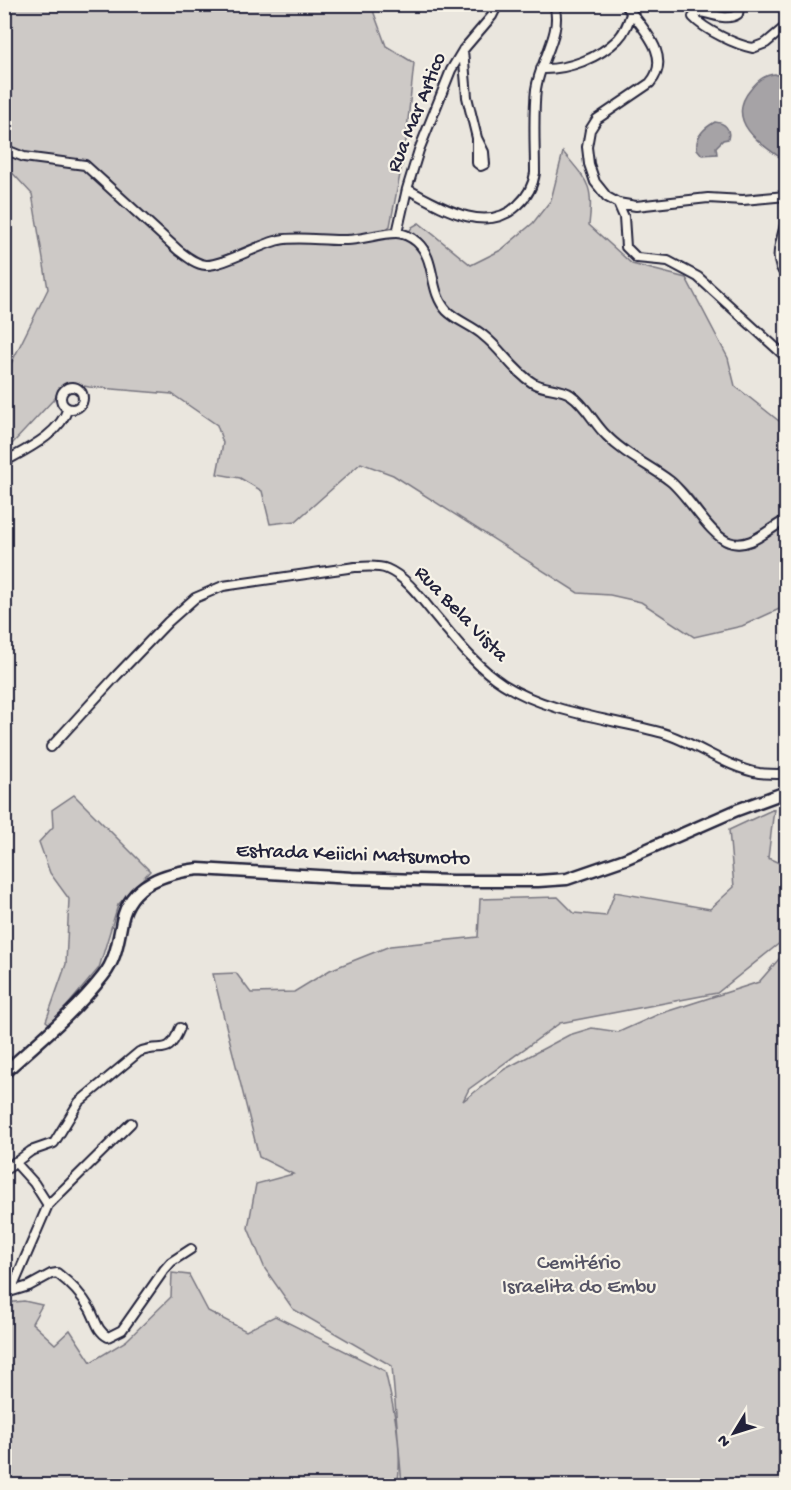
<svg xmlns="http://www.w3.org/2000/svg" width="791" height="1490" viewBox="0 0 791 1490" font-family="'Gochi Hand',sans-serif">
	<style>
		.green { fill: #cdc9c6; stroke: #787680; stroke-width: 1.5 }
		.water { fill: #a6a3a6; stroke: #716f7b; stroke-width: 1.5 }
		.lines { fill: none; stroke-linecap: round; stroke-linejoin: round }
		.street-casing { stroke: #22223b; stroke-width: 12 }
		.secondary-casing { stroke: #22223b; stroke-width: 15 }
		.street { stroke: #f7f3e8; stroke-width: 8 }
		.secondary { stroke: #f7f3e8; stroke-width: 10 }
		.labels { text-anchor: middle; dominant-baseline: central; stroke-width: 4.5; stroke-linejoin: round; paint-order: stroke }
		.street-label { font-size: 21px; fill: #22223b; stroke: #f7f3e8 }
		.park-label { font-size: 21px; fill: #555465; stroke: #f7f3e8 }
	</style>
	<rect width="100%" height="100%" fill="#eae6de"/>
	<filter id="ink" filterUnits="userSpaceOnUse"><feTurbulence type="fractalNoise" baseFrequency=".0167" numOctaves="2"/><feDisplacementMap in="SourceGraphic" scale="12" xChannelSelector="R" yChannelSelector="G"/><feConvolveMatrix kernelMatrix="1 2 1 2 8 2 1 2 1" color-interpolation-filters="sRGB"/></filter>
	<g filter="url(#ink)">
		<path class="green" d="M 4,5 L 371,5 L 386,46 L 414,63 L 405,149 L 390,226 C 374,244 303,233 278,237 C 255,240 233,253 212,261 L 204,262 L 194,258 L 127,200 L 109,180 L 87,161 L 25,154 L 5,145 Z
			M 563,152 C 588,182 594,185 589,225 L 632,264 L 686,278 L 728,358 L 735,386 L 779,421 L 786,400 L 786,516 C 772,522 745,546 729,538 C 711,528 699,501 684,487 C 661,467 632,455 610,434 C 599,423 593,409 582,398 C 568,383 552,389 537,380 C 517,369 505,348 488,333 C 477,323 461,318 450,308 C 426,284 445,249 409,232 L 412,227 L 419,223 L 471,265 L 501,250 L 533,223 L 551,200 Z
			M 5,153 L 23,161 L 84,168 L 175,253 C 184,259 192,267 203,269 C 221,272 259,248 280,244 C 302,240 325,245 348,244 C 364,244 381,237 397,238 C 402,238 410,242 413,245 C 433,261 423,292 444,314 C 454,325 470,329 481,339 C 499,354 512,377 533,389 C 547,396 563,392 575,403 C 587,415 594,431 606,442 C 629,462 658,474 679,495 C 694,509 707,537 725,546 C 747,557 769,534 786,525 L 786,606 L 742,626 L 694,637 L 641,602 L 610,595 L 578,593 L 393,475 L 361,463 L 296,521 L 270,524 L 262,491 L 240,478 L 217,474 L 223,443 L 217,425 L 172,394 L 89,387 L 69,383 L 12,444 L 5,448 L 4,378 L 48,289 L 32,194 L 5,165 Z
			M 74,795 L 150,871 L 118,905 L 99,968 L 51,1025 L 46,1021 L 66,964 L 69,899 L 50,873 L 39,842 L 53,827 L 52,810 Z
			M 774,809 L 768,858 L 786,866 L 786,938 L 717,993 L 560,1023 L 469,1089 L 463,1101 L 505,1069 L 569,1035 L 592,1028 L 619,1032 L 659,1014 L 759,982 L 786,951 L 786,1485 L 402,1485 L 392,1366 L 293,1309 L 265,1269 L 248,1228 L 256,1184 L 293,1174 L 259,1157 L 213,974 L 236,973 L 251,993 L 294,992 L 330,970 L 390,946 L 478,937 L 480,899 L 558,897 L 574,913 L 606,916 L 615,892 L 710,909 L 734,887 L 729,830 Z
			M 172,1273 L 189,1275 L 208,1311 L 246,1331 L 275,1316 L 385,1371 C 393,1404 404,1452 397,1485 L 5,1485 L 5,1303 L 24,1301 L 42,1305 L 32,1323 L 55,1344 L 70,1330 L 91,1362 L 126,1341 L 171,1297 Z"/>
		<path class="water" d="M 775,74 L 786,79 L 786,161 C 760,145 724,120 751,89 C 758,80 764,75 775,74 Z
			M 715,122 C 725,123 731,129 728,139 L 723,140 L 716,147 L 717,154 L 702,155 L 697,149 C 695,136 704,128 715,122 Z"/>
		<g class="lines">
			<defs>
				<path id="street" d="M 498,4 L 492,16 L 463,50 L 451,70 L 419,150 L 407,189 C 439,206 486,236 518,205 C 528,196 533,186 535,173 C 535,145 533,116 536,89 C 540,60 563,33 554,4
					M 625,4 C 640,26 674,56 650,83 L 597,119 L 590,130 L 587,147 L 589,164 L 595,182 L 607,197 L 618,203 L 624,217 L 626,247 L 637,258 L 668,261 L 698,277 L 786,357
					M 740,4 L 738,14 C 726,22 712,13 699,12 L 693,17 C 705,30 736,45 753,48 L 766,43 L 786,26
					M 463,50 L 467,97 L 477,138 L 477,163 L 481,166 L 485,164 L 484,152 L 477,138
					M 541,69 C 568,70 599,58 618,39 C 625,32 628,23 631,14
					M 4,149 L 24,157 L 85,165 L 178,250 C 186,256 195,264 206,265 C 222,266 258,245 279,240 C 300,236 324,241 346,240 C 363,240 380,233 396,233 C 403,233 411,237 417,242 C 437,260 428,291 447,311 C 457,321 473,326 484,336 C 502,350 513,371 533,383 C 545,390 560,387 571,395 C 586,405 594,424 607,436 C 625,455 649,465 670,481 C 688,495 710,536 729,542 C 750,550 769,528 786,520
					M 618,203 L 636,206 L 708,198 L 743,200 L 786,196
					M 786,220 C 783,238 771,259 786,275
					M 397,233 L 407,189
					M61 398a11 11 0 1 1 22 0a11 11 0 1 1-22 0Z
					M 4,462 C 27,449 60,434 68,408
					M 51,747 L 117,675 L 168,622 L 195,598 L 223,586 L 355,567 C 366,567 377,565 387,569 C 406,577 420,597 433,613 C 454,638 475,666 503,684 C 551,714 609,718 663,733 C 696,743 725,767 759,773 C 768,774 778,774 786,774
					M 15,1162 L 34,1183 L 48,1205
					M 4,1171 L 31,1151 L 54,1143 L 79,1102 L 139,1052 C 163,1042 167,1059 180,1028
					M 6,1293 L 29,1286 L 51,1274 L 57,1273 C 70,1283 82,1295 90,1309 C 96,1320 97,1331 108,1337 L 122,1330 L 164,1270 L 171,1262 L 191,1249
					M 6,1293 L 14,1284 L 48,1205 L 131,1123"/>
				<path id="secondary" d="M 4,1073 C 38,1042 75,1012 103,976 C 116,960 118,941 122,921 C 130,883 165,873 199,869 L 352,878 L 452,881 L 538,881 L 567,879 L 625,859 L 737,810 L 786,792"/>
			</defs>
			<use href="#street" class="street-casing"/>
			<use href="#secondary" class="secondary-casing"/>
			<use href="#street" class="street"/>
			<use href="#secondary" class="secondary"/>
		</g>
	</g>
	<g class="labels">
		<g class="street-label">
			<text transform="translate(418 113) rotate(-68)">Rua Mar Artico</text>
			<text transform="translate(460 615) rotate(46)">Rua Bela Vista</text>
			<text transform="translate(353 856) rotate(2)">Estrada Keiichi Matsumoto</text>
		</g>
		<g class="park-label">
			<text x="579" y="1264">Cemitério<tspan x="579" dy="24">Israelita do Embu</tspan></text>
		</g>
	</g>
	<rect width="791" height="1490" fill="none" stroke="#f7f3e8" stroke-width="24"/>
	<rect x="12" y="12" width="767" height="1466" fill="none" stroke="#22223b" stroke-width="2" filter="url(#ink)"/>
	<g transform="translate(734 1433) rotate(232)" stroke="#f7f3e8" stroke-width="4.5" paint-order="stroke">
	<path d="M0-4.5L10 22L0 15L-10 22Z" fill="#22223b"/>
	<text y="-9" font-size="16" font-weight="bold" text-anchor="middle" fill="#22223b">N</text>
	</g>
</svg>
